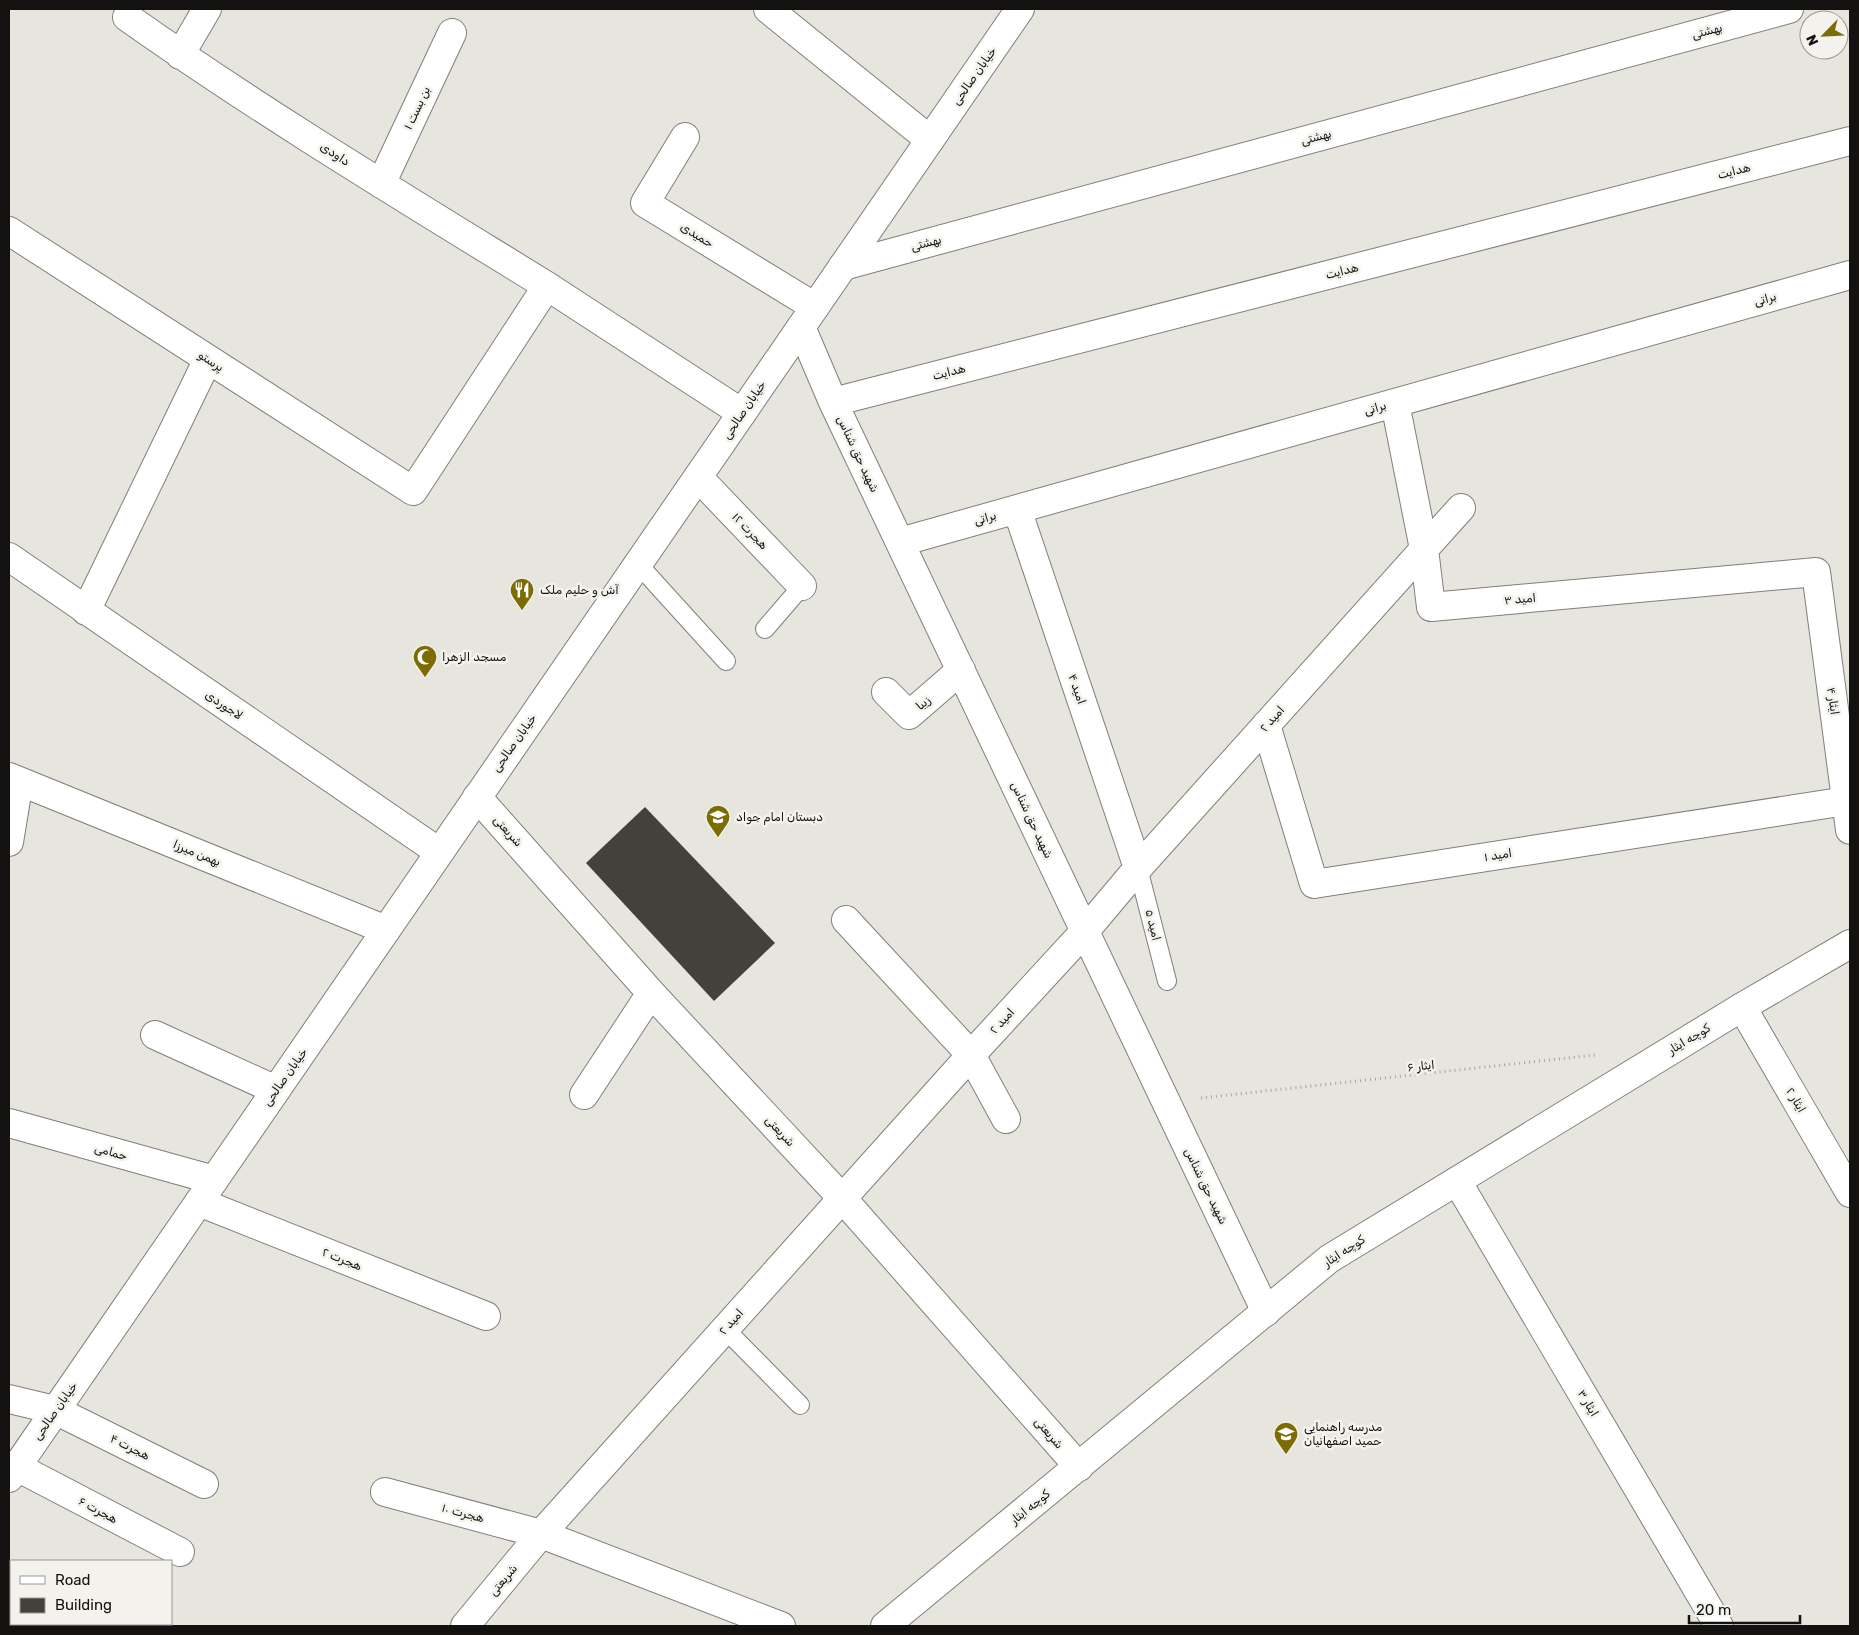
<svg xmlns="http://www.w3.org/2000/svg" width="1859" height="1635" viewBox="0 0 1859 1635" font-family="Rubik,Cairo,sans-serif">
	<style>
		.building { fill: #42413c }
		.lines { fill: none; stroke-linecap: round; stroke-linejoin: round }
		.service-casing { stroke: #817f7a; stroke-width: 20 }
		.minor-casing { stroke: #817f7a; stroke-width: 30 }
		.tertiary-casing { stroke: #817f7a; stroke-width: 30 }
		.path { stroke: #a5a49f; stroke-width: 3; stroke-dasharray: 1 4; stroke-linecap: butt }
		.service { stroke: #fff; stroke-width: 18 }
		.minor { stroke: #fff; stroke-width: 28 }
		.tertiary { stroke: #fff; stroke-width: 28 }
		.labels { text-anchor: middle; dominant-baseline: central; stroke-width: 5; stroke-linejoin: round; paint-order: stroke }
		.street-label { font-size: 12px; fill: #131210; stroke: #f3f2ec }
		.poi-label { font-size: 12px; fill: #131210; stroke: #f3f2ec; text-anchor: start }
	</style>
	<rect width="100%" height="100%" fill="#e6e5de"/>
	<path class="building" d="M 645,807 L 775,943 L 714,1001 L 586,863 Z"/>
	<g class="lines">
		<defs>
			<path id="service" d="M 638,564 L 726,661
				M 765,629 L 802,586
				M 1138,868 L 1167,981
				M 725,1329 L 800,1405"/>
			<path id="minor" d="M 768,9 L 930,140
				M 127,17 C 263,113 406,199 547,286
				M 180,55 L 207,9
				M 685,137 L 645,203 L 815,307
				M 381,184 L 452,33
				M 9,231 L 413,491 L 547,286 L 742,413
				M 843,266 L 1789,9
				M 801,327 L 833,402 L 1266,1312
				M 833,402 L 1850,141
				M 1395,403 L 1424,549 L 1431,607 L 1816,572 L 1850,830
				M 698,477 L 802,586
				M 1017,509 L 1138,868
				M 900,542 L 1850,275
				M 9,557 L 439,852
				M 86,611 L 208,359
				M 886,692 L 909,715 L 961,670
				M 1266,725 L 1314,884 L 1846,801
				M 9,777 L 386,930
				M 477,797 L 651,993 L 842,1198 L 1079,1467
				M 9,842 L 19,781
				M 846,920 L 971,1055 L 1006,1119
				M 1742,1007 L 1850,1193
				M 155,1035 L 276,1090
				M 584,1095 L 651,993
				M 9,1123 L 214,1180
				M 1457,1181 L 1719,1626
				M 199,1202 L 486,1316
				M 9,1399 L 55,1410 L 204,1484
				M 17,1467 L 180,1552
				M 385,1492 L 541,1534
				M 465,1626 L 541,1534 L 971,1055 L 1085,931 L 1138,868 L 1461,508"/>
			<path id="tertiary" d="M 9,1478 L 1020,9
				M 541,1534 L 781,1626
				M 885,1626 L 1329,1259 L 1742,1007 L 1850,944"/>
		</defs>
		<use href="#service" class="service-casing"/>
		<use href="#minor" class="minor-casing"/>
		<use href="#tertiary" class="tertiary-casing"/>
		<path class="path" d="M 1201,1098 L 1595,1055"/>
		<use href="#service" class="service"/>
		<use href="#minor" class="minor"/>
		<use href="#tertiary" class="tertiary"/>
	</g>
	<defs>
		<symbol id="restaurant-pin" viewBox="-11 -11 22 30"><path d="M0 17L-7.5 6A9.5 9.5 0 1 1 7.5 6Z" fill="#7d6b04" stroke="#f3f2ec"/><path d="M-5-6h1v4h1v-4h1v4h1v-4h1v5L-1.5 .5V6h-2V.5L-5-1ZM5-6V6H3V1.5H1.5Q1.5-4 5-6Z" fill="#fff"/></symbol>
		<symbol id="mosque-pin" viewBox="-11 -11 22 30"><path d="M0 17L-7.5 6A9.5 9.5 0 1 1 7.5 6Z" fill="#7d6b04" stroke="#f3f2ec"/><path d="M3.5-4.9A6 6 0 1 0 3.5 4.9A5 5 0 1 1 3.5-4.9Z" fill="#fff"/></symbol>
		<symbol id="school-pin" viewBox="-11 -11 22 30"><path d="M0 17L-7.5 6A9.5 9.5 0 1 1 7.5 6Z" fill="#7d6b04" stroke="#f3f2ec"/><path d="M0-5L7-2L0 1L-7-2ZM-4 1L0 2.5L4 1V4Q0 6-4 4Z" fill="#fff"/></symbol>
	</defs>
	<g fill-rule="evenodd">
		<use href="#restaurant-pin" x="508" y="576" width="28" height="38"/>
		<use href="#mosque-pin" x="411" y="643" width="28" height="38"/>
		<use href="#school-pin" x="704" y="803" width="28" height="38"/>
		<use href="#school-pin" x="1272" y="1420" width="28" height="38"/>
	</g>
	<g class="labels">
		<g class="street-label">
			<text transform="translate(1707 31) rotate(-15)">بهشتی</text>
			<text transform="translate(974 76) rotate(-55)">خیابان صالحی</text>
			<text transform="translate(417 108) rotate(-65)">بن بست ۱</text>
			<text transform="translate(1316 137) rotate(-15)">بهشتی</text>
			<text transform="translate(335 154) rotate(33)">داودی</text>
			<text transform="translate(1734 171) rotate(-14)">هدایت</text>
			<text transform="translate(697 235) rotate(32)">حمیدی</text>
			<text transform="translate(926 243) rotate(-15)">بهشتی</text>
			<text transform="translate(1342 271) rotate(-14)">هدایت</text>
			<text transform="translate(1765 299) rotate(-16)">براتی</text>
			<text transform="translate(211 361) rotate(33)">پرستو</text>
			<text transform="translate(949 372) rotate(-14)">هدایت</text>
			<text transform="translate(1375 408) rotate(-16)">براتی</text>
			<text transform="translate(744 410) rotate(-56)">خیابان صالحی</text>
			<text transform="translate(858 454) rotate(65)">شهید حق شناس</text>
			<text transform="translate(985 518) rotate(-16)">براتی</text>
			<text transform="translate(750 531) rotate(46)">هجرت ۱۲</text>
			<text transform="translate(1520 599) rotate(-5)">امید ۳</text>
			<text transform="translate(1077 689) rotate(71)">امید ۴</text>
			<text transform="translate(1833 701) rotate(82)">ایثار ۴</text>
			<text transform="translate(923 703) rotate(-41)">زیبا</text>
			<text transform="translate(224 705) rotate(34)">لاجوردی</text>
			<text transform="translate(1272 719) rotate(-48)">امید ۲</text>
			<text transform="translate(514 743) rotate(-55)">خیابان صالحی</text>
			<text transform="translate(1032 820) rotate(65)">شهید حق شناس</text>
			<text transform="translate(508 831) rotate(48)">شریعتی</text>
			<text transform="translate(197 853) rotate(22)">بهمن میرزا</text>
			<text transform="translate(1498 855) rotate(-9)">امید ۱</text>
			<text transform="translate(1153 925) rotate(76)">امید ۵</text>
			<text transform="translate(1002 1021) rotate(-47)">امید ۲</text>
			<text transform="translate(1689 1039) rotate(-31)">کوچه ایثار</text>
			<text transform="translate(1421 1066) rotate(-6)">ایثار ۶</text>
			<text transform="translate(285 1077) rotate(-55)">خیابان صالحی</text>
			<text transform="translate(1796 1100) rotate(60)">ایثار ۲</text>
			<text transform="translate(780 1131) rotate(47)">شریعتی</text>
			<text transform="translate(111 1152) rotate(15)">حمامی</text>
			<text transform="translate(1206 1186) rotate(64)">شهید حق شناس</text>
			<text transform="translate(1344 1251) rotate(-33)">کوچه ایثار</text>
			<text transform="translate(342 1259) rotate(22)">هجرت ۲</text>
			<text transform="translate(731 1322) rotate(-48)">امید ۲</text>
			<text transform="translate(1588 1403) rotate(59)">ایثار ۳</text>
			<text transform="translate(55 1411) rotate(-55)">خیابان صالحی</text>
			<text transform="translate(1049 1433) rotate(49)">شریعتی</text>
			<text transform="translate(130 1447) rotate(27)">هجرت ۴</text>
			<text transform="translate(1030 1507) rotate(-39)">کوچه ایثار</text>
			<text transform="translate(98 1510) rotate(28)">هجرت ۶</text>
			<text transform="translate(463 1513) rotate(15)">هجرت ۱۰</text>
			<text transform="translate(503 1580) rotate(-50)">شریعتی</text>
		</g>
		<g class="poi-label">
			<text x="540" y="590">آش و حلیم ملک</text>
			<text x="442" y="657">مسجد الزهرا</text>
			<text x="736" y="817">دبستان امام جواد</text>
			<text x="1304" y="1427">مدرسه راهنمایی<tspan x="1304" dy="14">حمید اصفهانیان</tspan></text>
		</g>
	</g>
	<rect width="1859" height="1635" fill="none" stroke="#131210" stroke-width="20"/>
	<rect x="10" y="1560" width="162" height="65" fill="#f3f2ec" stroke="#999894"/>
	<rect x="20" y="1576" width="25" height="8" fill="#ffffff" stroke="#999894"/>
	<text x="55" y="1585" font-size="15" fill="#131210">Road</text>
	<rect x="20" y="1598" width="25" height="15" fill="#42413c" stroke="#999894"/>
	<text x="55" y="1610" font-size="15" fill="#131210">Building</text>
	<g transform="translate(1824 35) rotate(246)"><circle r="24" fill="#f3f2ec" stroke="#999894"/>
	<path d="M0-4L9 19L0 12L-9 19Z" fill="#7d6b04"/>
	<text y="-8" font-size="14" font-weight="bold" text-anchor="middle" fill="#131210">N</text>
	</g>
	<path d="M1689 1615v8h111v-8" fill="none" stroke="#131210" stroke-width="2.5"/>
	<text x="1696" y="1615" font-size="15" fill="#131210" stroke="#f3f2ec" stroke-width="4" paint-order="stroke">20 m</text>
</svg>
